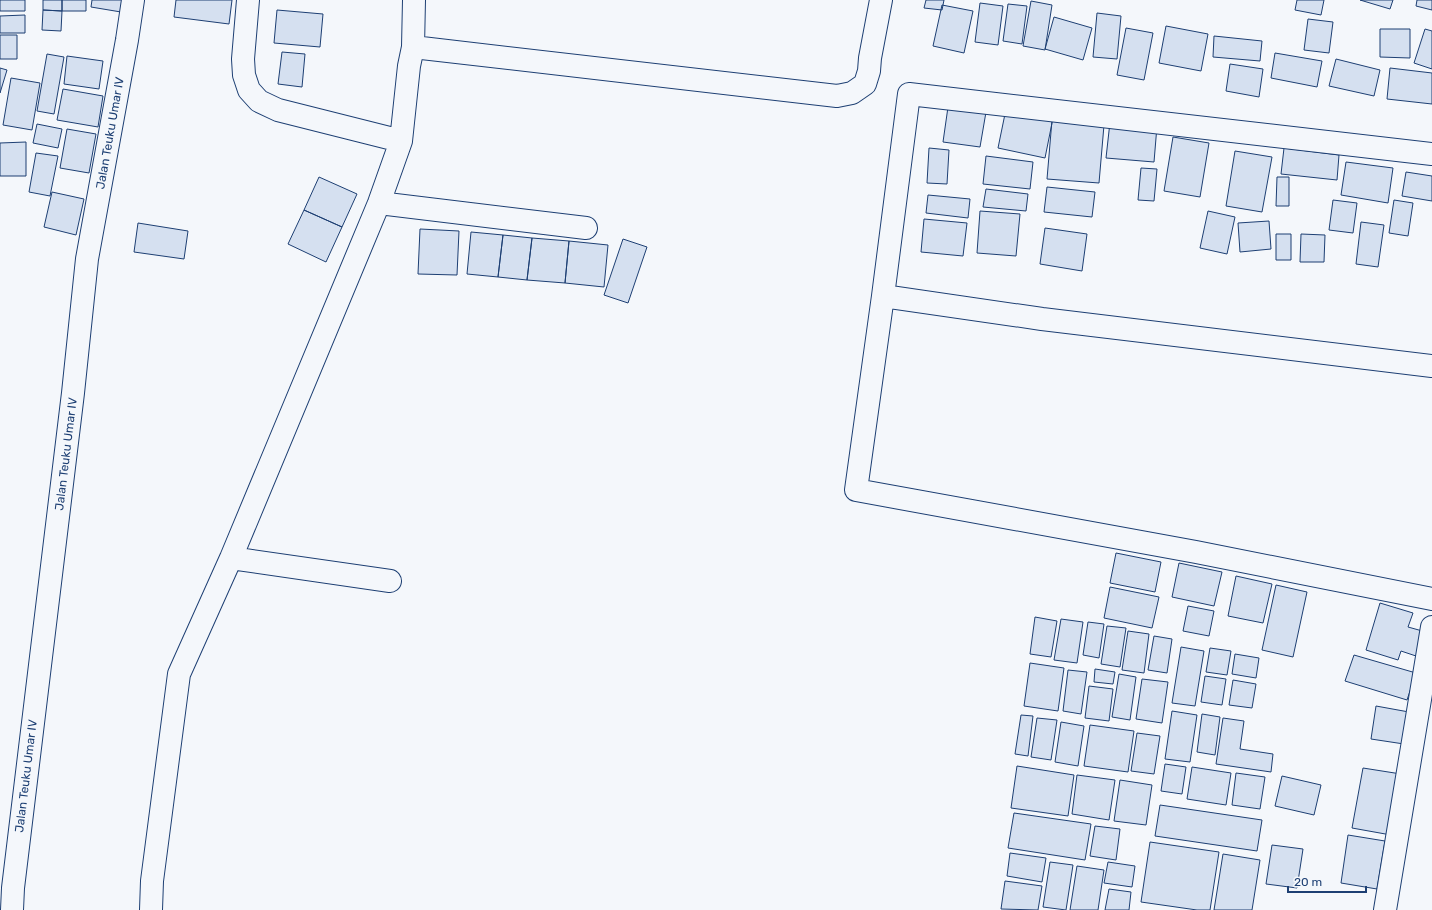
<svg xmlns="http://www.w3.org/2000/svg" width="1432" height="910" viewBox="0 0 1432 910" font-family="Rubik,sans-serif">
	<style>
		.building { fill: #d5e0f0; stroke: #1d3f73 }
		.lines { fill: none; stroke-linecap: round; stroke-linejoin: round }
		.minor-casing { stroke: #1d3f73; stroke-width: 24 }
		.minor { stroke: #f4f7fb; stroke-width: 22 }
		.labels { text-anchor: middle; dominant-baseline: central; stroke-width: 3; stroke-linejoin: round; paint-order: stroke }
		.street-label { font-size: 12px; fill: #1d3f73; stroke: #f4f7fb }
	</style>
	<rect width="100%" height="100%" fill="#f4f7fb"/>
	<path class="building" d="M 0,0 L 25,0 L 25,11 L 0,11 Z
		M 43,0 L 62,0 L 62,11 L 43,10 Z
		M 62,0 L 86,0 L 86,11 L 62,11 Z
		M 92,0 L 123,0 L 121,12 L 91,7 Z
		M 176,0 L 232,0 L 229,24 L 174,17 Z
		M 926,0 L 944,0 L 942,10 L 924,8 Z
		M 1297,0 L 1324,0 L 1321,15 L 1295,10 Z
		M 1360,0 L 1393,0 L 1390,9 Z
		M 1417,0 L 1432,0 L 1432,10 L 1416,6 Z
		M 1031,1 L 1052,5 L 1045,50 L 1023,46 Z
		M 980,3 L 1003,6 L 998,45 L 975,42 Z
		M 1008,4 L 1027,6 L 1022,44 L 1003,41 Z
		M 942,5 L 973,11 L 964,53 L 933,46 Z
		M 43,10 L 62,11 L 61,31 L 42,30 Z
		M 277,10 L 323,14 L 320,47 L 274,43 Z
		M 1097,13 L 1121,16 L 1117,59 L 1093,57 Z
		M 25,15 L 25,33 L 0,33 L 0,16 Z
		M 1054,17 L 1092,28 L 1083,60 L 1045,49 Z
		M 1308,19 L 1333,22 L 1329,53 L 1304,50 Z
		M 1166,26 L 1208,34 L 1201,71 L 1159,63 Z
		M 1126,28 L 1153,33 L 1144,80 L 1117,75 Z
		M 1380,29 L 1410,29 L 1410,58 L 1380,57 Z
		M 1425,29 L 1432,31 L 1432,69 L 1414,63 Z
		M 0,35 L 17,35 L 17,59 L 0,59 Z
		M 1214,36 L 1262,41 L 1260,61 L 1213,57 Z
		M 282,52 L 305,54 L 302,87 L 278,84 Z
		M 1275,53 L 1322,61 L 1317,87 L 1271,78 Z
		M 47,54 L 64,57 L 54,114 L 37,111 Z
		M 67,56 L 103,61 L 99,89 L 64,84 Z
		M 1336,59 L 1380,70 L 1374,96 L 1329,86 Z
		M 1230,64 L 1263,69 L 1259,97 L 1226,91 Z
		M 0,68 L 7,70 L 0,93 Z
		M 1390,68 L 1432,73 L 1432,104 L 1387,99 Z
		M 11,78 L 40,83 L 32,130 L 3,125 Z
		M 63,89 L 103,96 L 98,127 L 57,120 Z
		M 948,107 L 986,112 L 980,147 L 943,142 Z
		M 1006,109 L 1053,118 L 1045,158 L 998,148 Z
		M 1052,120 L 1104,125 L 1099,183 L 1047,179 Z
		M 1110,122 L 1157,126 L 1154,162 L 1106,158 Z
		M 37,124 L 62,129 L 58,148 L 33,143 Z
		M 67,129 L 96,134 L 89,173 L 60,168 Z
		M 1173,137 L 1209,143 L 1200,197 L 1164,191 Z
		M 26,142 L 26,176 L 0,176 L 0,143 Z
		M 929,148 L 949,150 L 947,184 L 927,183 Z
		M 1284,148 L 1339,155 L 1337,180 L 1281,174 Z
		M 1235,151 L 1272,157 L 1262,212 L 1226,206 Z
		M 36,153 L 58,156 L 50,196 L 29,192 Z
		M 986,156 L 1033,162 L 1030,189 L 983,184 Z
		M 1346,162 L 1393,168 L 1388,203 L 1341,195 Z
		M 1141,168 L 1157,169 L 1154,201 L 1138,200 Z
		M 1406,172 L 1432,176 L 1432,201 L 1402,196 Z
		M 319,177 L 357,194 L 342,227 L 304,210 Z
		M 1277,177 L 1289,177 L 1289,206 L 1276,206 Z
		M 1047,187 L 1095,192 L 1092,217 L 1044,212 Z
		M 986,189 L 1028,194 L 1026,211 L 983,207 Z
		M 52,192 L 84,199 L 76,235 L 44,227 Z
		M 928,195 L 970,199 L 968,218 L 926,213 Z
		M 1333,200 L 1357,203 L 1353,233 L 1329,230 Z
		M 1394,200 L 1413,203 L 1408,236 L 1389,233 Z
		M 304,210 L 342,227 L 326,262 L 288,244 Z
		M 980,211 L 1020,214 L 1016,256 L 977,253 Z
		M 1208,211 L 1235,217 L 1227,254 L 1200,248 Z
		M 924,219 L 967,223 L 963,256 L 921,252 Z
		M 1269,221 L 1271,249 L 1240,252 L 1238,223 Z
		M 1361,222 L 1384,225 L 1378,267 L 1356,264 Z
		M 138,223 L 188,231 L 184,259 L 134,252 Z
		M 1045,228 L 1087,234 L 1082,271 L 1040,264 Z
		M 420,229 L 459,231 L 457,275 L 418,274 Z
		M 471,232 L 503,235 L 498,277 L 467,274 Z
		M 1276,234 L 1291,234 L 1291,260 L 1276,260 Z
		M 1301,234 L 1325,235 L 1324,262 L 1300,262 Z
		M 503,235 L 532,238 L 527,280 L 498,277 Z
		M 532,238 L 569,241 L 565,283 L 527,280 Z
		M 623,239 L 647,247 L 628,303 L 604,295 Z
		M 569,241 L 608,245 L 604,287 L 565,283 Z
		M 1116,553 L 1161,562 L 1155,592 L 1110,583 Z
		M 1179,563 L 1222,572 L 1214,606 L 1172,597 Z
		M 1236,576 L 1272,584 L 1263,623 L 1228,616 Z
		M 1276,585 L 1307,592 L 1293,657 L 1262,650 Z
		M 1110,587 L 1159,597 L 1152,628 L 1104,618 Z
		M 1380,603 L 1413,613 L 1408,627 L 1426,632 L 1419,657 L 1401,651 L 1398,660 L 1366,650 Z
		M 1188,606 L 1214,611 L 1209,636 L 1183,631 Z
		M 1035,617 L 1057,621 L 1051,657 L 1030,654 Z
		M 1061,619 L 1083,622 L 1077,663 L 1054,660 Z
		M 1088,622 L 1104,624 L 1099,658 L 1083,655 Z
		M 1107,626 L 1126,628 L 1120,667 L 1101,664 Z
		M 1128,631 L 1149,634 L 1144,673 L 1122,670 Z
		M 1154,636 L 1172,639 L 1167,673 L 1148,670 Z
		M 1181,647 L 1204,651 L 1195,706 L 1172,703 Z
		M 1210,648 L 1231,651 L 1227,675 L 1206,672 Z
		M 1235,654 L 1259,658 L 1256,678 L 1232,674 Z
		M 1354,655 L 1416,673 L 1407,700 L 1345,681 Z
		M 1030,663 L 1064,668 L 1058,711 L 1024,706 Z
		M 1095,669 L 1115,672 L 1113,684 L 1094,682 Z
		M 1068,670 L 1087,672 L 1081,714 L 1063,711 Z
		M 1119,674 L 1136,677 L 1130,720 L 1112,717 Z
		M 1205,676 L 1226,679 L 1222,705 L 1201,702 Z
		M 1142,679 L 1168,682 L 1162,723 L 1136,719 Z
		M 1233,680 L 1256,684 L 1252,708 L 1229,705 Z
		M 1089,686 L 1113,689 L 1109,721 L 1085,718 Z
		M 1376,706 L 1409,712 L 1404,744 L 1371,739 Z
		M 1172,711 L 1197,715 L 1190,762 L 1165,759 Z
		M 1202,714 L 1220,717 L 1215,755 L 1197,752 Z
		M 1021,715 L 1033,716 L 1028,756 L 1015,754 Z
		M 1037,718 L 1057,720 L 1051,760 L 1031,757 Z
		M 1223,718 L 1244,721 L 1240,749 L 1273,754 L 1271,772 L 1216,764 Z
		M 1061,722 L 1084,726 L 1078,766 L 1055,762 Z
		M 1090,725 L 1134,731 L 1128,772 L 1084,766 Z
		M 1137,733 L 1160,736 L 1154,774 L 1131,771 Z
		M 1165,764 L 1186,767 L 1182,794 L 1161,791 Z
		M 1017,766 L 1074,775 L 1068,816 L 1011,808 Z
		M 1192,767 L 1231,773 L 1226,805 L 1187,799 Z
		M 1363,768 L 1401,774 L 1391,835 L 1352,828 Z
		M 1236,773 L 1265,777 L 1260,809 L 1232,805 Z
		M 1077,775 L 1115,780 L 1109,820 L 1072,814 Z
		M 1282,776 L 1321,785 L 1314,815 L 1275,806 Z
		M 1120,780 L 1152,785 L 1146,825 L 1114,821 Z
		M 1160,805 L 1262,820 L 1257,851 L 1155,836 Z
		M 1014,813 L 1091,824 L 1085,860 L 1008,848 Z
		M 1095,826 L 1120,829 L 1116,860 L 1090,856 Z
		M 1348,835 L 1385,841 L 1377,889 L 1341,883 Z
		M 1150,842 L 1219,852 L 1210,910 L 1197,910 L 1141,902 Z
		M 1272,845 L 1303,849 L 1297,888 L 1266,884 Z
		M 1010,853 L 1046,858 L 1042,882 L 1007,876 Z
		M 1223,854 L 1260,860 L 1252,910 L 1214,910 Z
		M 1050,862 L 1073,865 L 1066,910 L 1043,907 Z
		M 1108,862 L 1135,866 L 1132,887 L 1104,883 Z
		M 1077,866 L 1104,870 L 1098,910 L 1070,910 Z
		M 1005,881 L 1042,886 L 1038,910 L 1001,909 Z
		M 1109,889 L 1131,892 L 1129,910 L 1105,910 Z"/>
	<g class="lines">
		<defs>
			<path id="minor" d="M 248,0 L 243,59 L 244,75 L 249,90 L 259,101 L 278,110 L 401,141
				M 413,47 L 837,96 L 852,93 L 865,84 L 869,71 L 870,58 L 881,0
				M 1432,154 L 909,94 L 883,296 L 856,490 L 1196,552 L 1432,599
				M 379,203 L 586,228
				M 883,296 L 1042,319 L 1432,366
				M 231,558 L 390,581
				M 12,910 L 13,888 L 73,393 L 87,259 L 127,40 L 133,0
				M 151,910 L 152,881 L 179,674 L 231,558 L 379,203 L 401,141 L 409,66 L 413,47 L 414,0
				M 1385,910 L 1432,627"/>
		</defs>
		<use href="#minor" class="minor-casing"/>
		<use href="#minor" class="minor"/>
	</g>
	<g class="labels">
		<g class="street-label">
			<text transform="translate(110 133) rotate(-80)">Jalan Teuku Umar IV</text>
			<text transform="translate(66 454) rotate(-83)">Jalan Teuku Umar IV</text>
			<text transform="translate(26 776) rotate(-83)">Jalan Teuku Umar IV</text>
		</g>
	</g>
	<path d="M1288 886v6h78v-6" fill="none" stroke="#1d3f73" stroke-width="2"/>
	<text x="1294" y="886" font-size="12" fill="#1d3f73" stroke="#f4f7fb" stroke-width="3" paint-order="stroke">20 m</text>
</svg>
